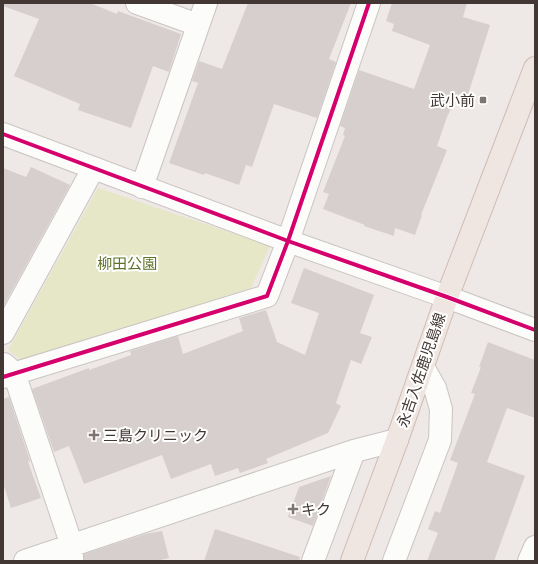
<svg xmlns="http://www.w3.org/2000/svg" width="538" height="564" viewBox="0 0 538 564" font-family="'Titillium Web','Noto Sans JP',sans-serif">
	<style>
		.green { fill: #e6e7c6 }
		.building { fill: #d6cfcd }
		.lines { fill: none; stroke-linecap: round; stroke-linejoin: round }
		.minor-casing { stroke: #cac4c2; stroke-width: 24 }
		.tertiary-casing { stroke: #cac4c2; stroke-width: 24 }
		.primary-casing { stroke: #d0bdb3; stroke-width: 24 }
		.minor { stroke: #fcfcfb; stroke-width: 22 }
		.tertiary { stroke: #fcfcfb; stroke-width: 22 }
		.primary { stroke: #f0e6e1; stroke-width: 22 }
		.cycleway-casing { stroke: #fff; stroke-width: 6 }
		.cycleway { stroke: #d6006c; stroke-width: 4 }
		.poi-dot { fill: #7e7572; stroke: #fff; stroke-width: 1.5 }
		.labels { text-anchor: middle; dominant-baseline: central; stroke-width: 4; stroke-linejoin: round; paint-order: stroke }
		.poi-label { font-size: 15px; fill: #423733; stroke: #fff; text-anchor: start }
		.park-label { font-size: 15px; fill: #5e7328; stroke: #fff }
		.street-label { font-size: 15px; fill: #423733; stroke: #fff }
	</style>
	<rect width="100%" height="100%" fill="#eee8e6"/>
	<path class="green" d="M 98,188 L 270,246 L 251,288 L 24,362 L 8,350 Z"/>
	<path class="building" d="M 3,3 L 90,3 L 117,14 L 118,11 L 181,34 L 169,72 L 153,66 L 131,128 L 78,110 L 80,104 L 14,76 L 39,19 L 3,6 Z
		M 248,3 L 351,3 L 329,59 L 336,62 L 317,118 L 274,104 L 252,167 L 246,165 L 239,185 L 205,173 L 204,175 L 169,163 L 198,83 L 192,81 L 199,61 L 222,69 Z
		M 392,3 L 467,3 L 463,17 L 490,25 L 465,104 L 455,100 L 447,117 L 437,146 L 447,150 L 421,215 L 422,215 L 415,235 L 395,228 L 394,236 L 364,226 L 365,225 L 323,209 L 329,194 L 323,192 L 345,136 L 343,135 L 345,128 L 340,126 L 359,70 L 414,89 L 430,45 L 392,31 L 394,24 L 386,21 Z
		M 31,167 L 70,185 L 3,307 L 3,168 L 26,177 Z
		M 304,268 L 374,295 L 360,333 L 372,337 L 361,364 L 351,360 L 336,403 L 341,406 L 328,433 L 266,459 L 268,463 L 240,473 L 238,468 L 215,476 L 211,464 L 171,479 L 162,455 L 84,484 L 69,446 L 54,452 L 32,389 L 89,368 L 89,370 L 131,355 L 130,351 L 178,336 L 183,354 L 243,331 L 239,318 L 266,310 L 277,342 L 305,355 L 319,313 L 291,303 Z
		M 488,342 L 535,360 L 535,418 L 507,408 L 487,462 L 525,476 L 494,561 L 427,561 L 438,533 L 428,529 L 435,511 L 440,513 L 458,463 L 450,460 L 475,394 L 471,393 L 481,367 L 479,367 Z
		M 9,397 L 30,461 L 28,462 L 41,498 L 11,508 L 3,483 L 3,399 Z
		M 331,476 L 313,526 L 288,517 L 299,487 Z
		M 215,529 L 300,557 L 299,561 L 204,561 Z
		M 162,531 L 169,558 L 156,561 L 84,561 L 84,554 L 145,534 Z"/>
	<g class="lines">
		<defs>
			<path id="minor" d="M 137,3 L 198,25
				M 3,134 L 288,241 L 447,297
				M 142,187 L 206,3
				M 3,333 L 93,169
				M 4,364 L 14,373 L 72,546 L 72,560
				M 3,377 L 267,296 L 288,241 L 369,3
				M 25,561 L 354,451 L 397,440
				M 313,561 L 354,451
				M 394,561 L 440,440 L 441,409 L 435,388 L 423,367
				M 529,561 L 535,547"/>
			<path id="tertiary" d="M 447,297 L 535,330"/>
			<path id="primary" d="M 352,561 L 397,440 L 447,297 L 535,68"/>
		</defs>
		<use href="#minor" class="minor-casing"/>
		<use href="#tertiary" class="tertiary-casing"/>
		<use href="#primary" class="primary-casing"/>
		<use href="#minor" class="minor"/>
		<use href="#tertiary" class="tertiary"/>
		<use href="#primary" class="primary"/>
		<defs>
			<path id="cycleway" d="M 3,134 L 288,241 L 447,297 L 535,330
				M 3,377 L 267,296 L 288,241 L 369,3"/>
		</defs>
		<use href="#cycleway" class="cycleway-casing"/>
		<use href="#cycleway" class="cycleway"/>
	</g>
	<g class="poi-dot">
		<rect x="479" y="96" width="8" height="8" rx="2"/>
		<path d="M92 429h4v4h4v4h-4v4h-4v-4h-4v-4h4z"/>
		<path d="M291 503h4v4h4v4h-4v4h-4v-4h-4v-4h4z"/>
	</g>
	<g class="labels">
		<g class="poi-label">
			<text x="475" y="100" text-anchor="end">武小前</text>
			<text x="103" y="435">三島クリニック</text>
			<text x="301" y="509">キク</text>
		</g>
		<g class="park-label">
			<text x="127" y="263">柳田公園</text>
		</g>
		<g class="street-label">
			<text transform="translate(421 370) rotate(-71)">永吉入佐鹿児島線</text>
		</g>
	</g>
	<rect width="538" height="564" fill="none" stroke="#423733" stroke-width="8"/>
</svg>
